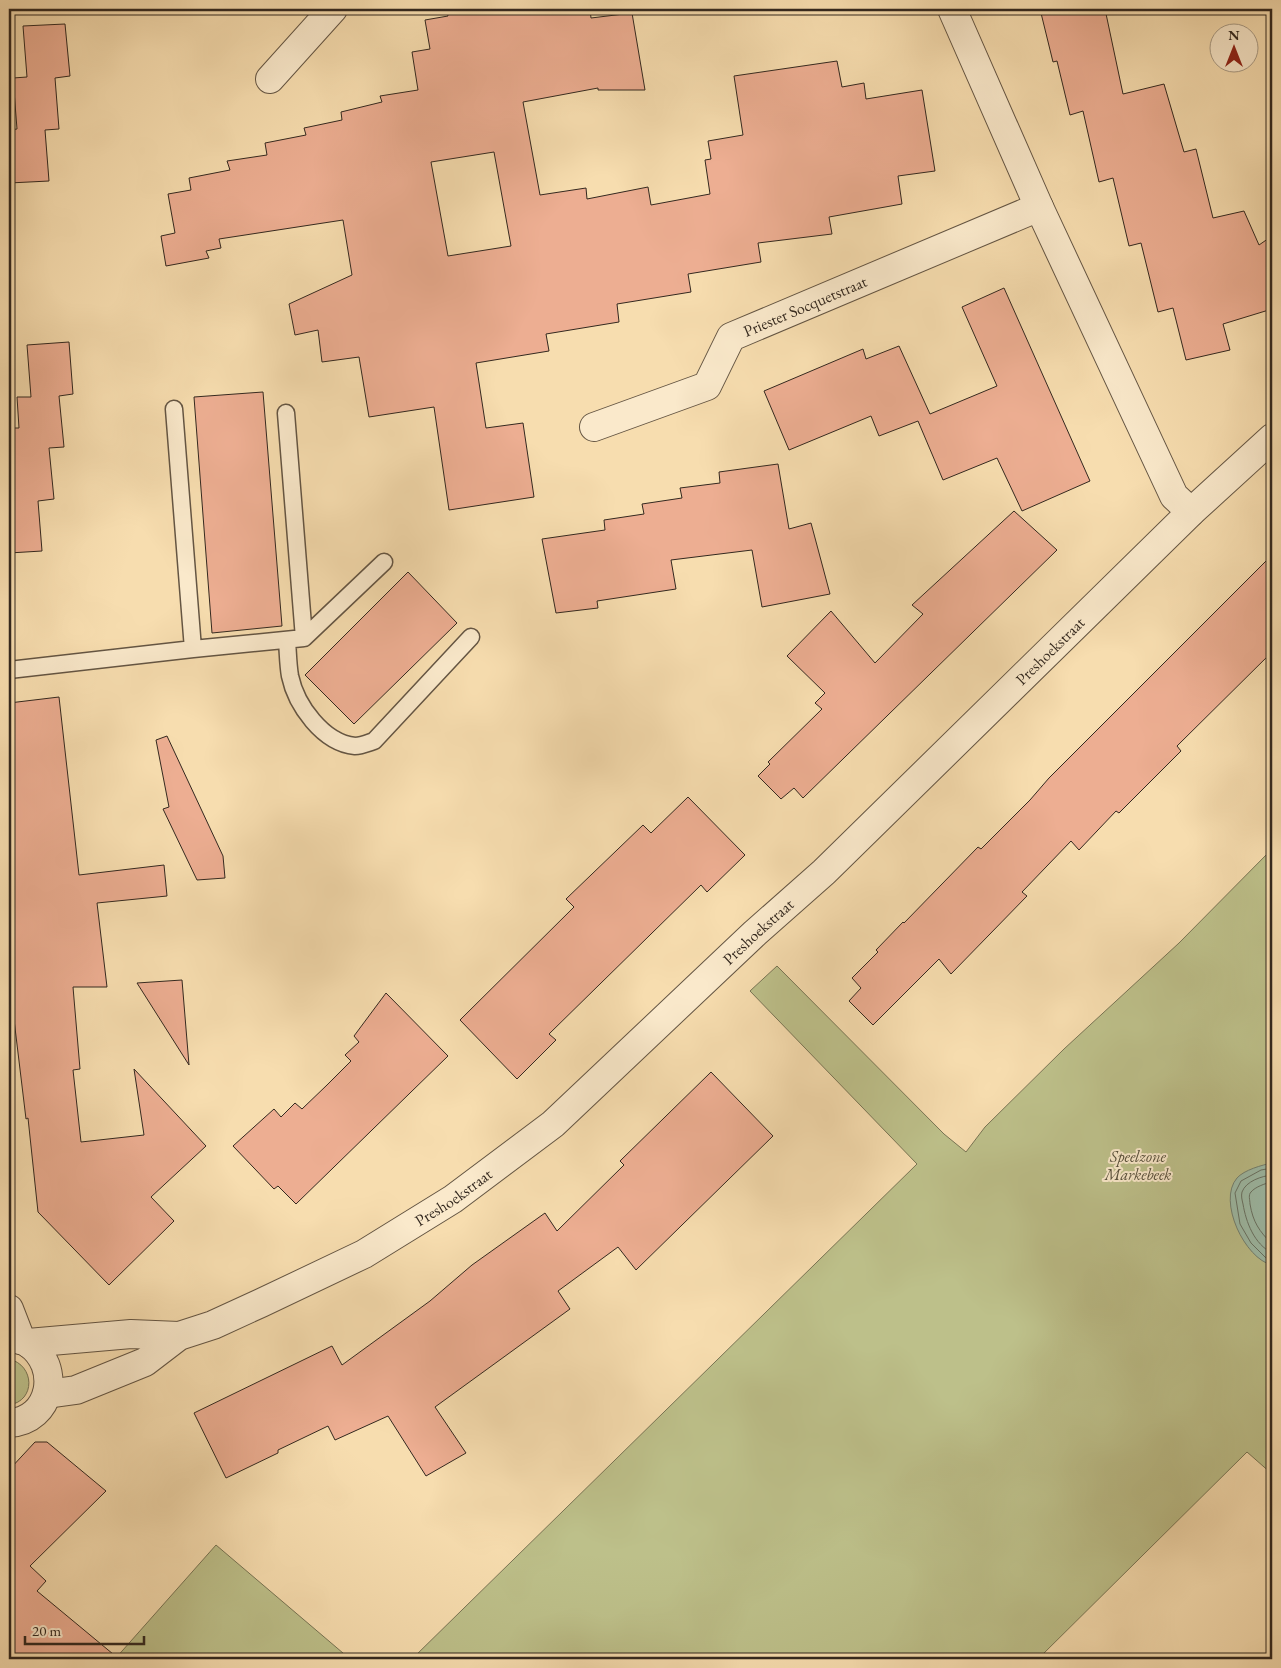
<svg xmlns="http://www.w3.org/2000/svg" width="1281" height="1668" viewBox="0 0 1281 1668" font-family="'EB Garamond',serif">
	<style>
		.green { fill: #bdc08a; stroke: #787454 }
		.water { fill: #9ebca8; stroke: #738171 }
		.lines { fill: none; stroke-linecap: round; stroke-linejoin: round }
		.shore { stroke: #687264; stroke-width: 1 }
		.building { fill: #edae92; stroke: #33281f; fill-rule: evenodd }
		.service-casing { stroke: #645543; stroke-width: 19 }
		.minor-casing { stroke: #645543; stroke-width: 30 }
		.service { stroke: #fae9cb; stroke-width: 16 }
		.minor { stroke: #fae9cb; stroke-width: 28 }
		.labels { text-anchor: middle; dominant-baseline: central; stroke-width: 4; stroke-linejoin: round; paint-order: stroke }
		.street-label { font-size: 16px; fill: #33281f; stroke: #fae9cb }
		.park-label { font-size: 16px; font-style: italic; fill: #564e3a; stroke: #fae9cb }
	</style>
	<rect width="100%" height="100%" fill="#f7ddaf"/>
	<filter id="stains"><feTurbulence type="fractalNoise" baseFrequency=".004" numOctaves="4"/><feColorMatrix values="0 0 0 0 .2 0 0 0 0 .09 0 0 0 0 .02 0 0 0 .5 -.17"/></filter>
	<radialGradient id="worn" r=".72"><stop offset=".6" stop-color="#630" stop-opacity="0"/><stop offset="1" stop-color="#630" stop-opacity=".3"/></radialGradient>
	<path class="green" d="M 1272,849 L 1272,1474 L 1247,1452 L 1038,1659 L 412,1659 L 917,1164 L 750,991 L 777,966 L 944,1134 L 966,1152 L 985,1127 L 1064,1049 L 1179,943 Z
		M 9,1359 C 35,1365 36,1401 9,1405 Z
		M 216,1545 L 350,1659 L 115,1659 Z"/>
	<path class="water" d="M 1272,1163 L 1272,1265 C 1245,1259 1217,1201 1237,1178 C 1244,1170 1262,1165 1272,1163 Z"/>
	<g class="lines">
		<path class="shore" d="M 1272,1168 L 1261,1170 L 1241,1181 L 1235,1193 L 1240,1224 L 1251,1243 L 1266,1258 L 1272,1260
			M 1272,1175 C 1262,1176 1246,1181 1242,1192 C 1241,1196 1242,1200 1243,1204 C 1246,1222 1254,1244 1272,1253
			M 1272,1182 C 1266,1183 1255,1187 1251,1192 C 1248,1195 1250,1200 1250,1204 C 1253,1222 1259,1231 1272,1244"/>
	</g>
	<path class="building" d="M 446,9 L 590,9 L 591,18 L 632,13 L 645,90 L 598,90 L 598,88 L 523,102 L 540,195 L 586,188 L 587,199 L 648,187 L 651,205 L 710,194 L 705,160 L 711,159 L 708,141 L 743,135 L 734,76 L 837,61 L 842,87 L 864,83 L 866,99 L 922,90 L 935,171 L 898,176 L 902,204 L 829,217 L 832,234 L 758,243 L 761,262 L 688,274 L 691,292 L 617,304 L 619,322 L 546,334 L 549,351 L 476,363 L 486,428 L 523,423 L 534,497 L 449,510 L 434,407 L 369,417 L 359,357 L 322,362 L 318,330 L 295,335 L 289,304 L 352,275 L 343,220 L 219,239 L 221,248 L 206,251 L 209,258 L 166,266 L 161,236 L 175,233 L 168,194 L 191,190 L 189,178 L 230,170 L 227,161 L 267,155 L 265,143 L 306,135 L 304,128 L 342,120 L 341,112 L 382,102 L 380,96 L 418,90 L 412,52 L 430,49 L 425,20 L 448,16 ZM 494,152 L 511,246 L 448,256 L 431,162 Z
		M 1040,9 L 1105,9 L 1123,94 L 1164,84 L 1184,152 L 1196,149 L 1213,218 L 1244,211 L 1259,245 L 1272,236 L 1272,309 L 1223,324 L 1230,350 L 1186,360 L 1173,308 L 1158,312 L 1141,243 L 1129,246 L 1113,178 L 1099,182 L 1083,111 L 1070,115 L 1057,61 L 1053,62 Z
		M 65,24 L 70,76 L 55,78 L 59,129 L 45,130 L 49,181 L 9,183 L 9,130 L 17,129 L 13,78 L 27,77 L 23,26 Z
		M 1004,288 L 1090,481 L 1022,511 L 997,458 L 943,480 L 918,421 L 879,436 L 871,416 L 789,450 L 764,391 L 863,349 L 866,359 L 899,346 L 930,414 L 997,386 L 962,307 Z
		M 69,342 L 73,394 L 59,396 L 64,447 L 49,448 L 54,499 L 38,501 L 42,551 L 9,553 L 9,428 L 19,428 L 17,397 L 31,397 L 27,345 Z
		M 263,392 L 282,626 L 212,633 L 194,397 Z
		M 778,464 L 789,529 L 811,523 L 830,594 L 762,607 L 752,550 L 671,560 L 676,589 L 597,601 L 598,608 L 556,613 L 542,539 L 605,530 L 604,520 L 644,514 L 642,504 L 682,498 L 680,488 L 720,483 L 719,472 Z
		M 1014,511 L 1057,550 L 803,798 L 794,788 L 781,799 L 758,776 L 770,764 L 768,762 L 822,709 L 815,703 L 825,693 L 787,656 L 831,611 L 875,663 L 923,614 L 912,605 Z
		M 1272,555 L 1272,652 L 1177,746 L 1181,751 L 1119,813 L 1116,811 L 1079,850 L 1071,841 L 1022,892 L 1027,896 L 951,974 L 939,959 L 873,1025 L 849,1001 L 861,988 L 852,978 L 878,952 L 876,950 L 903,922 L 904,923 L 978,847 L 981,849 L 1030,800 L 1049,778 Z
		M 408,572 L 457,623 L 354,724 L 305,675 Z
		M 59,697 L 79,875 L 164,865 L 167,896 L 97,903 L 107,987 L 73,987 L 80,1069 L 73,1070 L 81,1142 L 144,1135 L 134,1069 L 206,1146 L 151,1197 L 174,1221 L 109,1285 L 38,1212 L 28,1118 L 26,1119 L 9,978 L 9,703 Z
		M 167,736 L 223,856 L 225,878 L 197,880 L 163,809 L 169,807 L 156,740 Z
		M 688,797 L 745,855 L 707,892 L 701,885 L 549,1034 L 556,1040 L 517,1079 L 460,1020 L 574,907 L 566,899 L 643,825 L 651,833 Z
		M 182,980 L 189,1065 L 137,983 Z
		M 386,993 L 448,1056 L 296,1204 L 278,1186 L 274,1189 L 233,1146 L 274,1109 L 281,1117 L 295,1103 L 302,1109 L 327,1085 L 351,1061 L 345,1055 L 359,1042 L 354,1036 Z
		M 711,1072 L 773,1136 L 636,1270 L 618,1247 L 558,1291 L 570,1309 L 435,1407 L 466,1453 L 426,1476 L 388,1416 L 335,1440 L 328,1426 L 278,1450 L 278,1453 L 226,1478 L 194,1413 L 332,1346 L 342,1365 L 430,1301 L 472,1265 L 545,1213 L 557,1231 L 624,1165 L 620,1161 Z
		M 35,1442 L 47,1442 L 106,1491 L 30,1566 L 46,1581 L 37,1591 L 119,1659 L 9,1659 L 9,1470 Z"/>
	<g class="lines">
		<defs>
			<path id="service" d="M 174,409 L 193,649
				M 304,638 L 384,562
				M 287,641 C 288,653 288,665 290,676 C 296,705 323,743 355,746 C 361,746 368,743 374,741 L 471,637
				M 9,670 L 193,649 L 304,638 L 286,413"/>
			<g id="minor">
				<path d="M 952,9 L 1039,207 L 1174,496 L 1191,512"/>
				<path d="M 270,79 L 333,9"/>
				<path id="s1" d="M 594,427 L 707,386 L 731,337 L 1039,207"/>
				<path d="M 9,1309 L 21,1340"/>
				<path d="M 9,1338 C 15,1339 22,1339 28,1343 C 62,1366 52,1421 9,1423"/>
				<path d="M 28,1343 L 131,1334 L 179,1336"/>
				<path id="s2" d="M 47,1394 L 76,1390 L 145,1362 L 179,1336 L 213,1325 L 261,1303 L 364,1254 L 453,1199 L 553,1124 L 755,933 L 824,872 L 1191,512 L 1272,438"/>
			</g>
		</defs>
		<use href="#service" class="service-casing"/>
		<use href="#minor" class="minor-casing"/>
		<use href="#service" class="service"/>
		<use href="#minor" class="minor"/>
	</g>
	<g class="labels">
		<g class="street-label">
			<text stroke="none"><textPath href="#s1" startOffset="255">Priester Socquetstraat</textPath></text>
			<text stroke="none"><textPath href="#s2" startOffset="1265">Preshoekstraat</textPath></text>
			<text stroke="none"><textPath href="#s2" startOffset="860">Preshoekstraat</textPath></text>
			<text stroke="none"><textPath href="#s2" startOffset="455">Preshoekstraat</textPath></text>
		</g>
		<g class="park-label">
			<text x="1138" y="1156">Speelzone<tspan x="1138" dy="18">Markebeek</tspan></text>
		</g>
	</g>
	<rect width="1281" height="1668" fill="none" stroke="#f7ddaf" stroke-width="30"/>
	<rect x="10" y="10" width="1261" height="1648" fill="none" stroke="#33281f" stroke-width="2.5"/>
	<rect x="15" y="15" width="1251" height="1638" fill="none" stroke="#33281f"/>
	<g transform="translate(1234 48)"><circle r="24" fill="#fae9cb" stroke="#aa9c86"/>
	<path d="M0-4L9 19L0 12L-9 19Z" fill="#8f2418"/>
	<text y="-8" font-size="14" font-weight="bold" text-anchor="middle" fill="#33281f">N</text>
	</g>
	<path d="M25 1636v8h119v-8" fill="none" stroke="#33281f" stroke-width="2.5"/>
	<text x="32" y="1636" font-size="15" fill="#33281f" stroke="#fae9cb" stroke-width="4" paint-order="stroke">20 m</text>
	<rect width="100%" height="100%" filter="url(#stains)"/>
	<rect width="100%" height="100%" fill="url(#worn)"/>
</svg>
